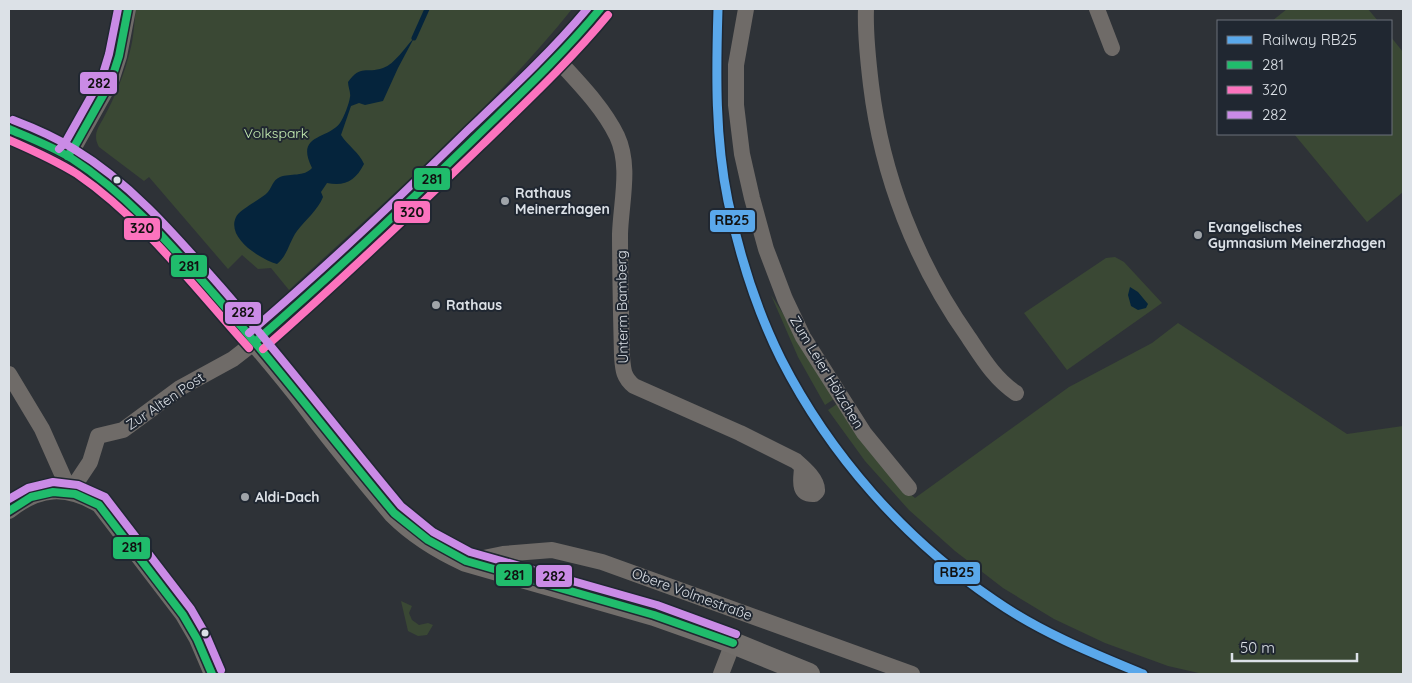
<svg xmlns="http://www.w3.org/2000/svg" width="1412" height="683" viewBox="0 0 1412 683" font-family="Quicksand,sans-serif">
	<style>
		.green { fill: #3a4834 }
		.water { fill: #05243c }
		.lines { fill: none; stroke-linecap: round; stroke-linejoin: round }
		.stream { stroke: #05243c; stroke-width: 5 }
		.street { stroke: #6f6b68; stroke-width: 16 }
		.secondary { stroke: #726e6b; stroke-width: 22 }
		.bus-1-casing { stroke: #202731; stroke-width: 11 }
		.bus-2-casing { stroke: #202731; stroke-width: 11 }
		.bus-3-casing { stroke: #202731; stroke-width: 11 }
		.bus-1 { stroke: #20bc6c; stroke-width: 8 }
		.bus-2 { stroke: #fc73be; stroke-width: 8 }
		.bus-3 { stroke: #ca8be6; stroke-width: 8 }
		.rail-1-casing { stroke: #202731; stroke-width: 12 }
		.rail-1 { stroke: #5aa8eb; stroke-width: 9 }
		.bus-dot { fill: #dce1e7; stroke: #202731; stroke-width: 2 }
		.poi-dot { fill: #9fa4a9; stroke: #202731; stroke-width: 2 }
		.labels { text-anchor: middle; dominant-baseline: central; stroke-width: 4; stroke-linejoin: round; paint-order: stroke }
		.park-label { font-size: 14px; fill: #c9f1b4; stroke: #202731 }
		.poi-label { font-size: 14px; font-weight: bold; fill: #dce1e7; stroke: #202731; text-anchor: start }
		.street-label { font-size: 14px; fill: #dce1e7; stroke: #202731 }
		.line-badge { stroke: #202731; stroke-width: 2 }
		.pale-badge-label { font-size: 14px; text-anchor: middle; font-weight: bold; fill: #111 }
	</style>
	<rect width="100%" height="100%" fill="#2e3237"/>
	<path class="green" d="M 136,9 L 572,9 C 490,111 385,201 289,290 L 271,268 L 258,269 L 242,255 L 228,269 L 149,177 L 144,181 L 99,147 C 93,136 97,129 103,119 C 115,97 124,75 130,51 C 134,37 134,23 136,9 Z
		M 1287,9 L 1368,9 L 1378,21 L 1272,21 Z
		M 1391,37 L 1403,52 L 1403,192 L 1367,222 L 1294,134 L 1391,134 Z
		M 1115,257 L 1124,262 L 1162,303 L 1067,370 L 1024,313 L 1106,258 Z
		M 771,295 L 837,397 L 825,405 L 798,357 Z
		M 1178,323 L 1347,434 L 1403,426 L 1403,674 L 1203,674 L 1168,666 L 1105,643 L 1054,619 L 1003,588 L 955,551 L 909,510 L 865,461 L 828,410 L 840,402 L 910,494 L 915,498 L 1069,387 L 1152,343 Z
		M 401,601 L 412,606 L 409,613 L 412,620 L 419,625 L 428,623 L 433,625 L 427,635 L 418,636 L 408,631 Z"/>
	<path class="water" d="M 414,38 L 398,68 L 383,101 L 365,105 L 359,103 L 351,106 L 341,135 C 348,146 359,152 364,164 C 356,180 345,187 327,183 L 321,192 L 323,197 C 318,210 306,219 297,231 C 289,242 288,255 277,264 C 260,259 226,238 236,217 C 239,210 259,200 266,194 C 272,189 272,180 280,177 C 291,173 304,177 312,168 C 295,134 327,140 340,123 C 344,117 349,104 350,97 C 351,93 348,87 348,82 C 361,64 366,74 383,68 C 395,64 405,47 414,38 Z
		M 1130,287 L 1138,292 L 1148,304 L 1146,308 L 1138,310 L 1131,306 L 1128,295 Z"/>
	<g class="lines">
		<path class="stream" d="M 414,38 L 427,9"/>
		<path class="street" d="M 746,9 L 736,65 L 736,105 L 742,154 L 752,198 L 766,249 L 785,299 L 803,337 L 864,433 L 909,488
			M 866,9 C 865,34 868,60 871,85 C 882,176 916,263 969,338 C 983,359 995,379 1016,393
			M 1097,9 L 1112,48
			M 556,58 C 578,82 603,107 617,136 C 631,166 621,202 620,234 C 620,274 621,315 622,356 C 623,369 623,377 634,386 L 740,433 L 796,461 C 804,468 818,480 817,491 L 814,494 C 796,495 802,477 802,467
			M 67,156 L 73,149 L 111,81 L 119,56 L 128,9
			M 9,374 L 42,429 L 70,492
			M 70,492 L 90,462 L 98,436 L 123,430 L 180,388 L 233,359 L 256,341
			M 9,511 C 39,487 66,485 99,505 L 183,615 L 197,639 L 212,674
			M 469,561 L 503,554 L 552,550 L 602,562 L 912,674
			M 721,674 L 733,643"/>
		<path class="secondary" d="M 9,129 C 96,158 155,226 213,293 C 246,330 278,367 308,406 C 331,437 355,466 379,495 C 384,501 389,507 394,513 C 414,533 440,549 466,561 L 654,615 L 733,643 L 809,674
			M 256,341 C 332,276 405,207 476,137 C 519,95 563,55 600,9"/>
		<defs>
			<path id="bus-1" d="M 9,129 C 30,138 51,146 71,158 C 127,194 170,244 213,293 C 276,365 333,440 394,513 L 428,540 L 466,561 L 654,615 L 733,643
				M 67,156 L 73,149 L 111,81 L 119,56 L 128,9
				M 256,341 C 332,275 404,207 476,137 C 519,95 562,55 600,9
				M 9,511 L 31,497 L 53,492 L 75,494 L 99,505 L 183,615 L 197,639 L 212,674"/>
			<path id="bus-2" d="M 9,140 C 32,150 55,160 77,174 C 144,220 195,288 249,348
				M 263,349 C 338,283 410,215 481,146 C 525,103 569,62 608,15"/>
			<path id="bus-3" d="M 13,120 C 34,128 55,137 74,149 C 132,184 176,236 220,286 C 283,358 340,433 401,506 L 433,532 L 470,552 L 657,605 L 736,634
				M 59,149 L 65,143 L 102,77 L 109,54 L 118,9
				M 249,333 C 325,268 397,200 468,130 C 509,91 551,52 587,9
				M 9,499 L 28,488 L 53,482 L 78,485 L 105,497 L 191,609 L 206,635 L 221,670"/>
		</defs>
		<use href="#bus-1" class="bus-1-casing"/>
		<use href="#bus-2" class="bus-2-casing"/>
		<use href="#bus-3" class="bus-3-casing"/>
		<use href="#bus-1" class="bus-1"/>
		<use href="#bus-2" class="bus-2"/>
		<use href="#bus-3" class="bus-3"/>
		<defs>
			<path id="rail-1" d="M 718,9 C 716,73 715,138 728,201 C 739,253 757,311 781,359 C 830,455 904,539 994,600 C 1040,632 1092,653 1143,674"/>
		</defs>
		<use href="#rail-1" class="rail-1-casing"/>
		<use href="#rail-1" class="rail-1"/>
	</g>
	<g class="bus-dot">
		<circle cx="117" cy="180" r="4.5"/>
		<circle cx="205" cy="633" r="4.5"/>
	</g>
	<g class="poi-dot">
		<circle cx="505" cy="201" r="5"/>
		<circle cx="1198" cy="235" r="5"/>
		<circle cx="436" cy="305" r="5"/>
		<circle cx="245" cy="497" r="5"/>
	</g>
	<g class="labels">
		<g class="park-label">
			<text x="276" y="133">Volkspark</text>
		</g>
		<g class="poi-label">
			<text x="515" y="193">Rathaus<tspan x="515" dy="16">Meinerzhagen</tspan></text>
			<text x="1208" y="227">Evangelisches<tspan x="1208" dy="16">Gymnasium Meinerzhagen</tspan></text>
			<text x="446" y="305">Rathaus</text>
			<text x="255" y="497">Aldi-Dach</text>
		</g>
		<g class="street-label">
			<text transform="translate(622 307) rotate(-91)">Unterm Bamberg</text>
			<text transform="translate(827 372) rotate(59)">Zum Leier Hölzchen</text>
			<text transform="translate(165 401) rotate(-34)">Zur Alten Post</text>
			<text transform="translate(692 594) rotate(20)">Obere Volmestraße</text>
		</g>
	</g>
	<g class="line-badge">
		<rect x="79" y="71" width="39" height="24" rx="5" fill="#ca8be6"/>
		<rect x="413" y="167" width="38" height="24" rx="5" fill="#20bc6c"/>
		<rect x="393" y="200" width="38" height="24" rx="5" fill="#fc73be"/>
		<rect x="709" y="209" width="47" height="24" rx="5" fill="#5aa8eb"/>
		<rect x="123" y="217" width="38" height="24" rx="5" fill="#fc73be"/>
		<rect x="170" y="254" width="38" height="24" rx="5" fill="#20bc6c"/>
		<rect x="224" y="301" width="38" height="24" rx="5" fill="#ca8be6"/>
		<rect x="112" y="536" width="39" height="24" rx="5" fill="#20bc6c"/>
		<rect x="933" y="561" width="48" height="24" rx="5" fill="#5aa8eb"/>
		<rect x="495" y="563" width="38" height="24" rx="5" fill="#20bc6c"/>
		<rect x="535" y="564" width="38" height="24" rx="5" fill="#ca8be6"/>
	</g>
	<g class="pale-badge-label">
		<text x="99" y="88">282</text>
		<text x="432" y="184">281</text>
		<text x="412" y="217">320</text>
		<text x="732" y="225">RB25</text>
		<text x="142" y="233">320</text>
		<text x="189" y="271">281</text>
		<text x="243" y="317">282</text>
		<text x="132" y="552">281</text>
		<text x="957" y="577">RB25</text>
		<text x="514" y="580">281</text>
		<text x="554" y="581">282</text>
	</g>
	<rect width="1412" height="683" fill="none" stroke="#dce1e7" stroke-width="20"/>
	<rect x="1217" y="20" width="175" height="115" fill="#202731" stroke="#6b717a"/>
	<rect x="1227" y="36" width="25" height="8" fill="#5aa8eb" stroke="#6b717a"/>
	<text x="1262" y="45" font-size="15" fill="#dce1e7">Railway RB25</text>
	<rect x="1227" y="61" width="25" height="8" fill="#20bc6c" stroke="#6b717a"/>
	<text x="1262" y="70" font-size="15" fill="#dce1e7">281</text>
	<rect x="1227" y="86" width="25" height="8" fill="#fc73be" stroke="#6b717a"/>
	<text x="1262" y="95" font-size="15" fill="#dce1e7">320</text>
	<rect x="1227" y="111" width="25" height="8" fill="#ca8be6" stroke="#6b717a"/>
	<text x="1262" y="120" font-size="15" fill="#dce1e7">282</text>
	<path d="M1232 653v8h125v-8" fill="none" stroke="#dce1e7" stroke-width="2.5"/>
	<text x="1240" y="653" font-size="15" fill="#dce1e7" stroke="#202731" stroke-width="4" paint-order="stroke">50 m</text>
</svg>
